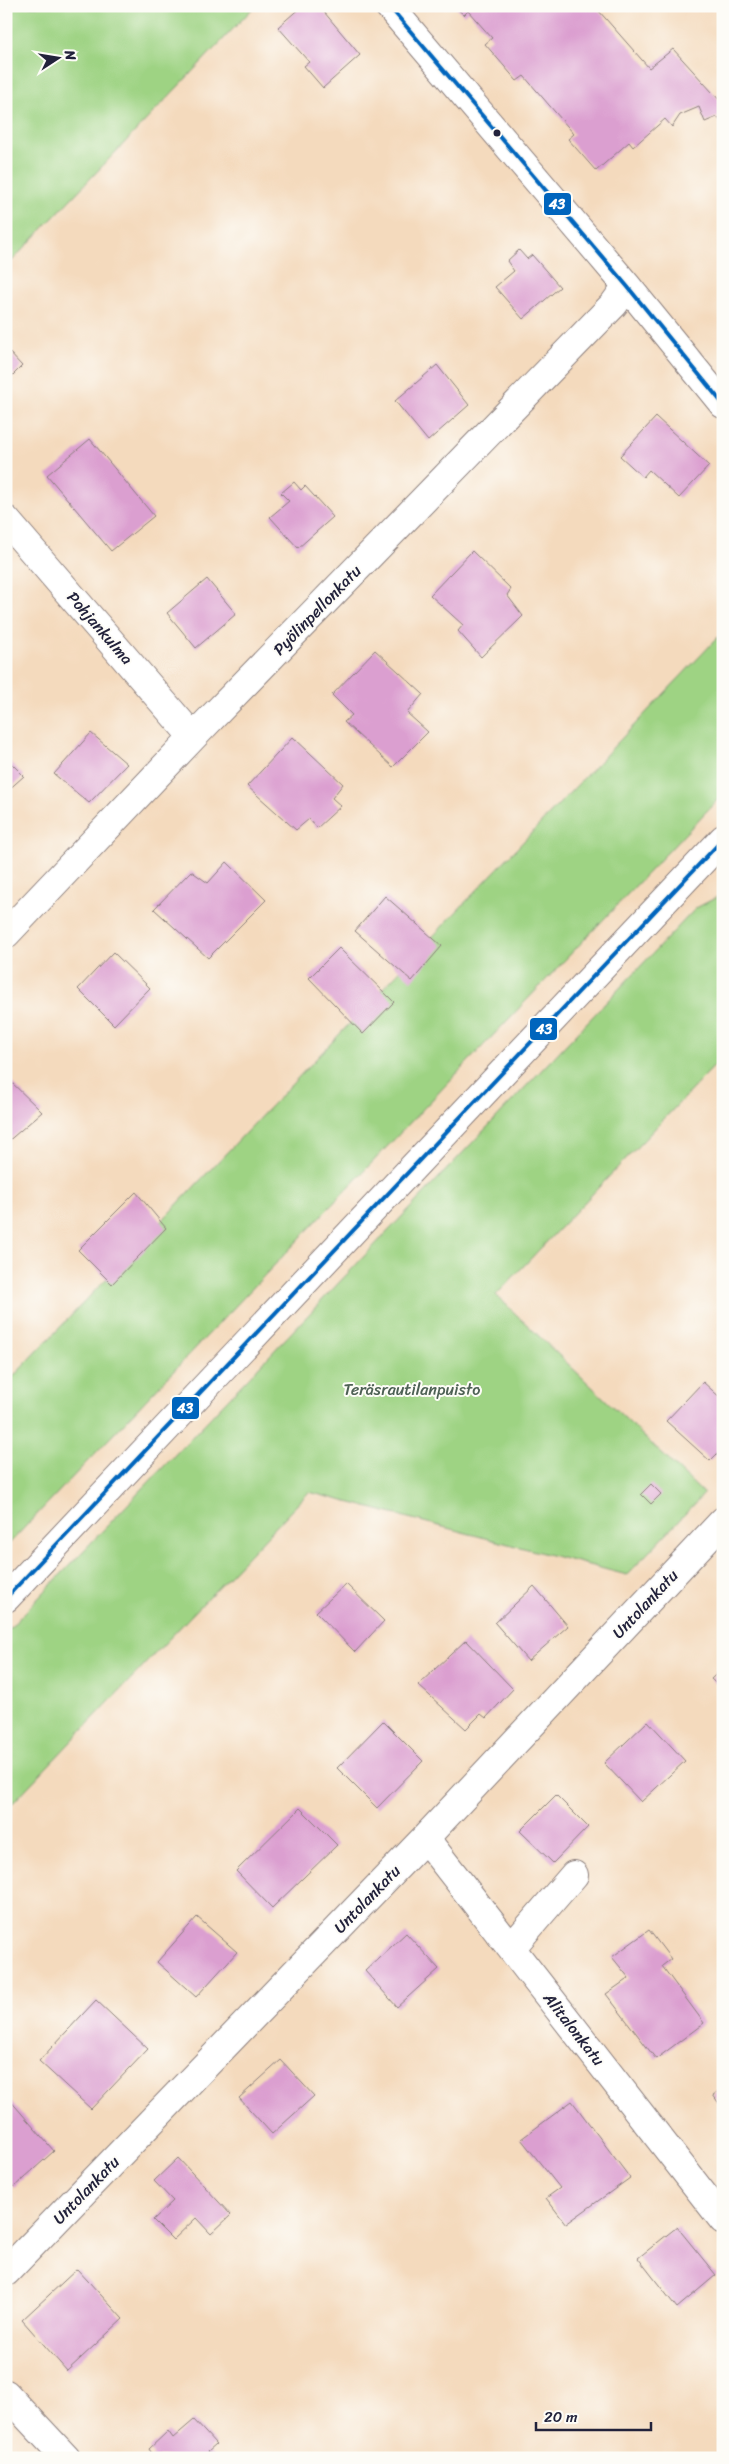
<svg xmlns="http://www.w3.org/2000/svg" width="729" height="2464" viewBox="0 0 729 2464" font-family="Sriracha,sans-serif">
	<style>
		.green { fill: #9ed383; stroke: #607a5f }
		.building { fill: #db9fd0 }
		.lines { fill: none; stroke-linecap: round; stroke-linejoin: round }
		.minor-casing { stroke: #8b7e7c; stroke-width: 30 }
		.minor { stroke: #fff; stroke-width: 28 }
		.bus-1-casing { stroke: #fdfcf7; stroke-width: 8 }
		.bus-1 { stroke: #0065bd; stroke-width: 4 }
		.bus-dot { fill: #22223b; stroke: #fdfcf7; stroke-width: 2 }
		.labels { text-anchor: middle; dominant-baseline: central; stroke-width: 4; stroke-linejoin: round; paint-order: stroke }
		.street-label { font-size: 16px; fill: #22223b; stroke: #fdfcf7 }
		.park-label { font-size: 16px; fill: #4d6054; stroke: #fdfcf7 }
		.line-badge { stroke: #fdfcf7; stroke-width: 2 }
		.badge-label { font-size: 14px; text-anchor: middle; font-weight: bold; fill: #fff }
	</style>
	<rect width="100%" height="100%" fill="#fdfcf7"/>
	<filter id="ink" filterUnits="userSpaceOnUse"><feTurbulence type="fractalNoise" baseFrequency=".02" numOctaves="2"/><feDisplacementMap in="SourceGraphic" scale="10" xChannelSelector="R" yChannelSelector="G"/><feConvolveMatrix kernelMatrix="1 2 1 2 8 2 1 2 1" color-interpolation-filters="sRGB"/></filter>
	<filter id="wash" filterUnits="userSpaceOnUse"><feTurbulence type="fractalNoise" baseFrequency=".0096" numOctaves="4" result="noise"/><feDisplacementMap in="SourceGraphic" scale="20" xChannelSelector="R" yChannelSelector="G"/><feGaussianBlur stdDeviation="1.12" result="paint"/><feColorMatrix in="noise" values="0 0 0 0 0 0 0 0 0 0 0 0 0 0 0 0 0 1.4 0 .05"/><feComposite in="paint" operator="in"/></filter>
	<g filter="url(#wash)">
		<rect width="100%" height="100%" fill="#f4dabd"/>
		<path class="green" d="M 6,6 L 255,6 L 6,267 Z
			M 723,632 L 723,794 L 6,1547 L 6,1384 Z
			M 723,894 L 723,1057 L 496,1295 L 704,1494 L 627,1575 L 309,1492 L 6,1810 L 6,1632 L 696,908 Z"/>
		<g id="blocks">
			<path class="building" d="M 302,6 L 319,6 L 360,55 L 323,88 L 304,66 L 309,62 L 278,27 Z
				M 454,6 L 602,6 L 598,10 L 649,68 L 673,49 L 723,104 L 723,124 L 717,117 L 705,122 L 699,107 L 680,115 L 672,127 L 665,119 L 633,147 L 629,142 L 596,171 L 568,139 L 574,134 L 524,76 L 517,81 L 485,44 L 492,38 L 468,11 L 464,15 Z
				M 519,250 L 527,259 L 532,255 L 560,287 L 523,319 L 495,287 L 514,271 L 507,261 Z
				M 8,351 L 22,366 L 6,382 L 6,353 Z
				M 437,365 L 469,405 L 428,441 L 395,401 Z
				M 656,417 L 709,466 L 679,498 L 649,470 L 643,477 L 620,456 Z
				M 90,439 L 154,516 L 111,551 L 47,475 Z
				M 294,482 L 301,490 L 305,486 L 333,517 L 298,548 L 270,517 L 289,501 L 281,493 Z
				M 472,551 L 511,589 L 507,595 L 523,616 L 481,657 L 458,631 L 463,625 L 430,595 Z
				M 207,579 L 236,614 L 196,648 L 167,613 Z
				M 375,650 L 423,694 L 407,713 L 428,732 L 393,767 L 344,722 L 352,715 L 332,695 Z
				M 91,733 L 127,764 L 89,803 L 54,774 Z
				M 293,737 L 343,784 L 332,798 L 341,806 L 317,828 L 309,819 L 296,830 L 247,786 Z
				M 6,758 L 24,776 L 6,792 Z
				M 227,862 L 266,900 L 208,958 L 154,909 L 191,871 L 208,883 Z
				M 385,896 L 442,946 L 412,981 L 355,931 Z
				M 339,948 L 394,1002 L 363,1034 L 309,978 Z
				M 113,952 L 150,988 L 114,1025 L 78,989 Z
				M 6,1077 L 42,1112 L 6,1143 Z
				M 136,1192 L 166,1228 L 112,1284 L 78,1250 Z
				M 703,1382 L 723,1400 L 723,1448 L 710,1461 L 666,1421 Z
				M 651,1484 L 661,1494 L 651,1504 L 641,1494 Z
				M 346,1584 L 384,1621 L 355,1652 L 316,1612 Z
				M 534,1586 L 568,1626 L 528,1661 L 495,1623 Z
				M 466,1640 L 513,1689 L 486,1718 L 481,1714 L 466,1729 L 418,1685 Z
				M 723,1668 L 723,1690 L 711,1679 Z
				M 383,1721 L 423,1761 L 377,1808 L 337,1768 Z
				M 648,1721 L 685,1761 L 641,1802 L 604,1763 Z
				M 556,1795 L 588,1827 L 553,1863 L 520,1831 Z
				M 300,1808 L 337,1845 L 272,1908 L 236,1871 Z
				M 197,1917 L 237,1952 L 196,1997 L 157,1962 Z
				M 649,1930 L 671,1959 L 662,1966 L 704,2023 L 656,2059 L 606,1994 L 629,1978 L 612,1957 Z
				M 406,1933 L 439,1969 L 397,2007 L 365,1971 Z
				M 96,2000 L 148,2049 L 91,2109 L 39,2061 Z
				M 281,2060 L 314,2096 L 272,2134 L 239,2098 Z
				M 723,2088 L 723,2109 L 713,2095 Z
				M 9,2099 L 54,2151 L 14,2187 L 6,2178 L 6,2102 Z
				M 572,2101 L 630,2178 L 566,2224 L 546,2198 L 560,2188 L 521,2139 Z
				M 178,2158 L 231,2215 L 211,2234 L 196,2218 L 173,2240 L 153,2220 L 173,2201 L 154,2181 Z
				M 677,2227 L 716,2275 L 677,2308 L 638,2258 Z
				M 77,2269 L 123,2319 L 67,2371 L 22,2320 Z
				M 194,2420 L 216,2444 L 208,2451 L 214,2458 L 150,2458 L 153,2455 L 149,2449 L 168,2431 L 173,2438 Z"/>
		</g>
	</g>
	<g filter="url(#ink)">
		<use href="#blocks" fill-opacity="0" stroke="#8b7e7c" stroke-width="1"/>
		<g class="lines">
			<defs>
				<path id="minor" d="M 389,6 L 627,286 L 723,404
					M 6,520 L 193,737
					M 6,934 L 193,737 L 614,304 L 627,286
					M 6,1598 L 723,839
					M 425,1838 L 723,2220
					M 511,1948 L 574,1875
					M 6,2272 L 425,1838 L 723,1521
					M 6,2394 L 66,2458"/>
			</defs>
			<use href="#minor" class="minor-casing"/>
			<use href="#minor" class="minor"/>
			<defs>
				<path id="bus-1" d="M 389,6 L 627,286 L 723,404
					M 6,1598 L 723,839"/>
			</defs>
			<use href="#bus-1" class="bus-1-casing"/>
			<use href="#bus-1" class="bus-1"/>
		</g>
	</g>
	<circle class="bus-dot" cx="497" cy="133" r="4.5"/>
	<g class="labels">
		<g class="street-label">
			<text transform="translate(317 610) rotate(-46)">Pyölinpellonkatu</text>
			<text transform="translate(100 628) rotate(49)">Pohjankulma</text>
			<text transform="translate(645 1604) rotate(-47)">Untolankatu</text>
			<text transform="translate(367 1899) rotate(-46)">Untolankatu</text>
			<text transform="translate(574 2029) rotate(52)">Alitalonkatu</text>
			<text transform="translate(86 2190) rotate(-46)">Untolankatu</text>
		</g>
		<g class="park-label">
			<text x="412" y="1389">Teräsrautilanpuisto</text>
		</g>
	</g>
	<g class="line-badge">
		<rect x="543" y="192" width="29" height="24" rx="5" fill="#0065bd"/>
		<rect x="529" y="1017" width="29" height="24" rx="5" fill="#0065bd"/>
		<rect x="171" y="1396" width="29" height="24" rx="5" fill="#0065bd"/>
	</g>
	<g class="badge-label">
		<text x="557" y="209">43</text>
		<text x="544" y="1034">43</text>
		<text x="185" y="1413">43</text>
	</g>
	<rect width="729" height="2464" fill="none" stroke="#fdfcf7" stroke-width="25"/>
	<g transform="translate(58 58) rotate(78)" stroke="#fdfcf7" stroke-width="4" paint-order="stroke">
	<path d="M0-4L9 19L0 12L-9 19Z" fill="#22223b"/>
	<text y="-8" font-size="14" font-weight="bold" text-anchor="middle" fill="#22223b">N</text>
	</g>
	<path d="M536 2422v8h115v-8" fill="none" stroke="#22223b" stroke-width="2.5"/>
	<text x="544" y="2422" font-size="15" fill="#22223b" stroke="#fdfcf7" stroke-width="4" paint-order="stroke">20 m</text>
</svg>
